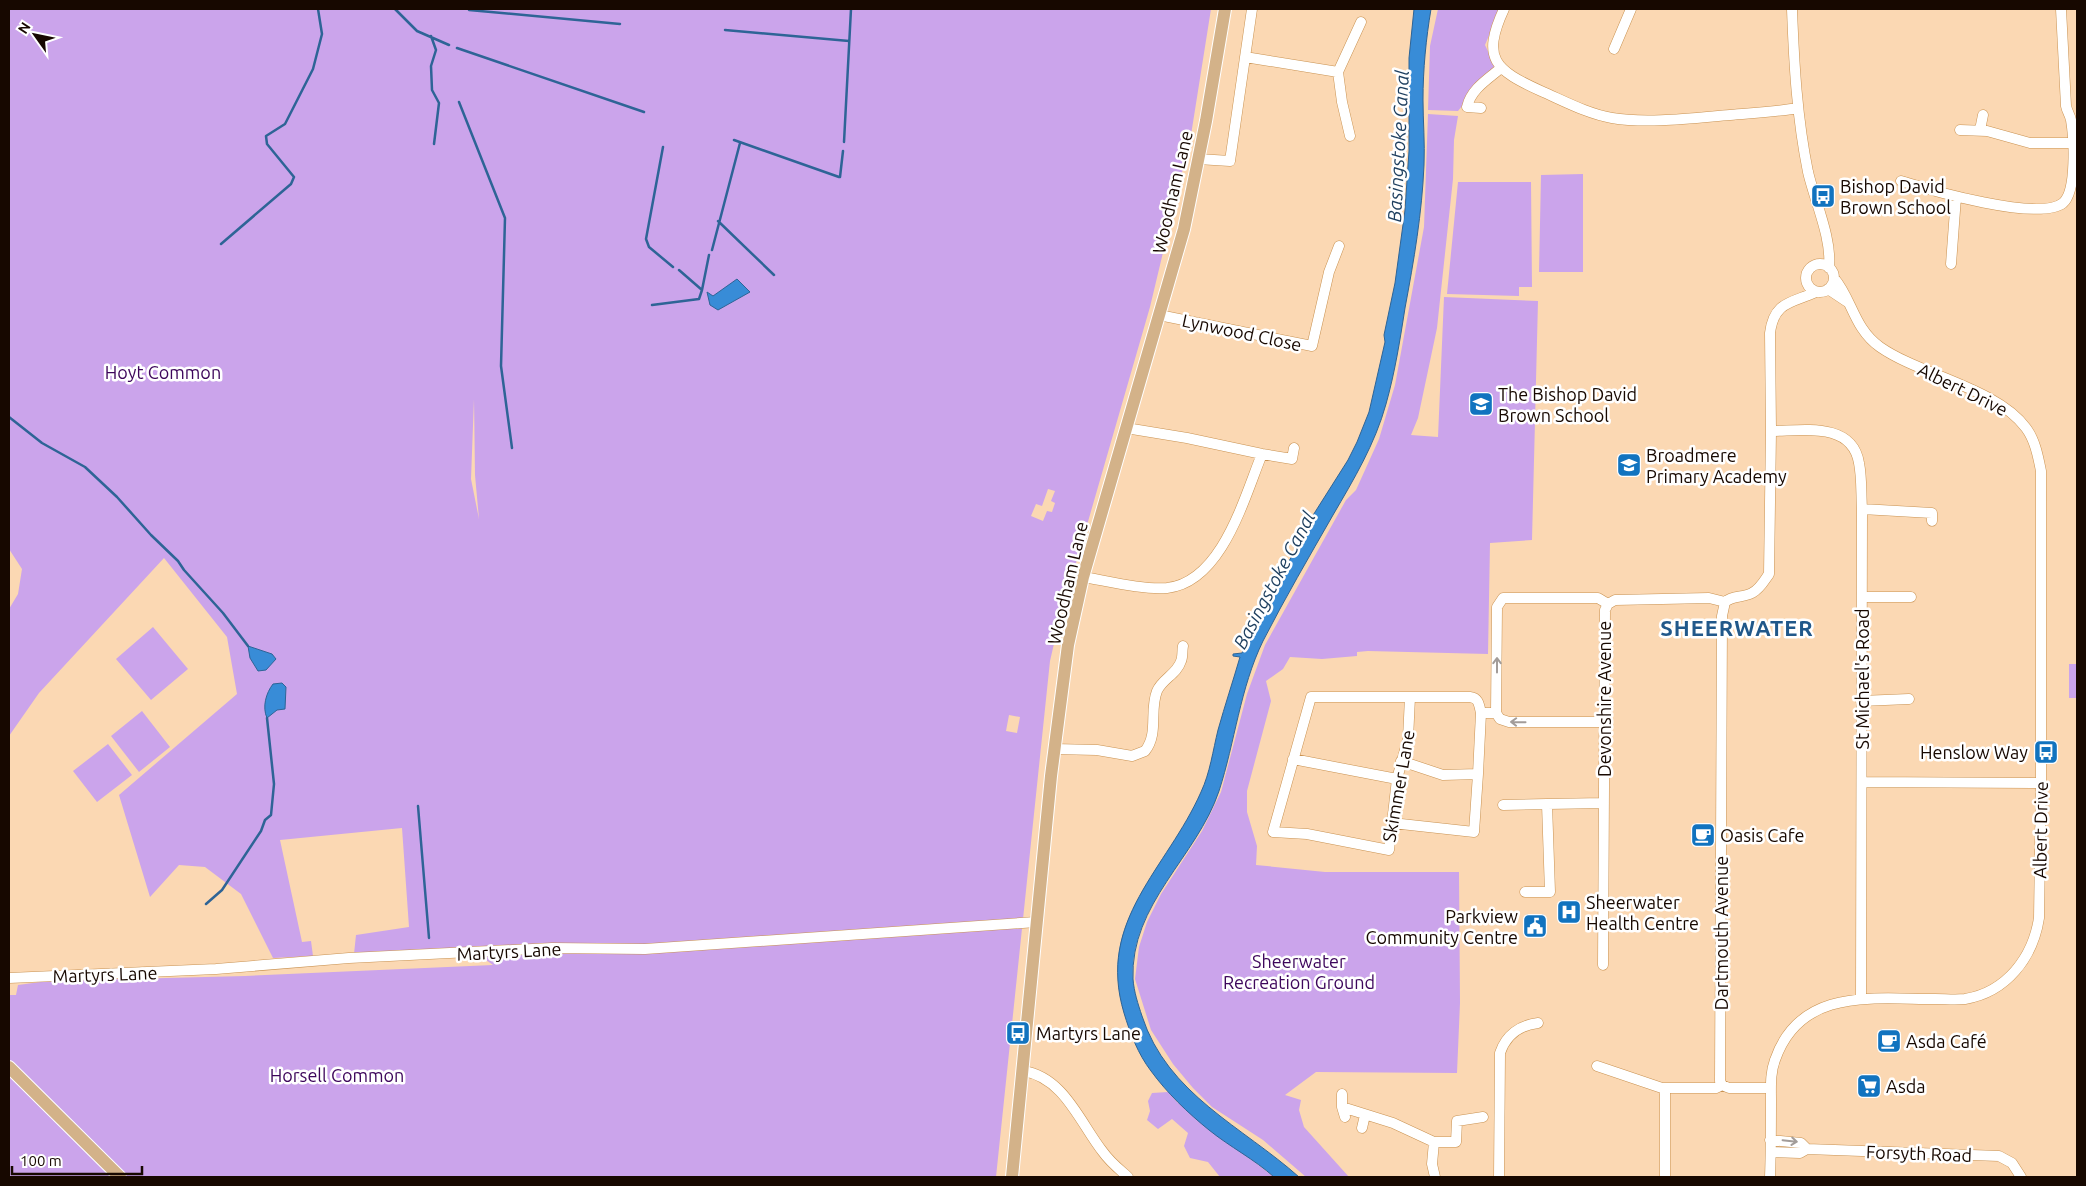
<svg xmlns="http://www.w3.org/2000/svg" width="2086" height="1186" viewBox="0 0 2086 1186" font-family="Ubuntu,sans-serif">
	<style>
		.green { fill: #cba4eb; fill-rule: evenodd }
		.water { fill: #388cd7; stroke: #2e6496 }
		.lines { fill: none; stroke-linecap: round; stroke-linejoin: round }
		.stream { stroke: #2e6496; stroke-width: 2.5 }
		.minor-casing { stroke: #c99251; stroke-width: 11 }
		.major-casing { stroke: #fff; stroke-width: 14 }
		.minor { stroke: #fff; stroke-width: 10 }
		.major { stroke: #d3b289; stroke-width: 12 }
		.oneway { stroke: #a29c99 }
		.labels { text-anchor: middle; dominant-baseline: central; stroke-width: 5; stroke-linejoin: round; paint-order: stroke }
		.poi-label { font-size: 18px; fill: #170800; stroke: #fff; text-anchor: start }
		.street-label { font-size: 18px; fill: #170800; stroke: #fff }
		.park-label { font-size: 18px; fill: #3d065b; stroke: #fff }
		.water-label { font-size: 19px; font-style: italic; fill: #1d3e5e; stroke: #fff }
		.district-label { font-size: 22px; font-weight: bold; letter-spacing: 1px; fill: #21588a; stroke: #fff }
	</style>
	<rect width="100%" height="100%" fill="#fbd8b3"/>
	<path class="green" d="M 9,9 L 1211,9 L 1191,135 L 1150,307 L 1059,622 L 1050,661 L 996,1177 L 9,1177 L 9,995 L 16,995 L 18,985 L 48,981 L 245,976 L 493,965 L 468,947 L 354,954 L 356,935 L 409,927 L 402,828 L 280,840 L 302,942 L 311,941 L 313,956 L 273,958 L 241,894 L 205,867 L 179,865 L 150,897 L 119,795 L 237,694 L 227,637 L 164,558 L 39,693 L 9,736 L 9,609 L 18,594 L 22,569 L 9,549 ZM 474,399 L 475,475 L 479,519 L 471,479 ZM 1048,489 L 1055,491 L 1051,501 L 1055,503 L 1052,512 L 1047,511 L 1043,521 L 1031,516 L 1036,504 L 1042,506 ZM 1009,715 L 1020,717 L 1017,733 L 1006,731 Z
		M 1438,9 L 1500,9 L 1485,45 L 1495,66 L 1458,111 L 1428,110 L 1430,46 Z
		M 1428,114 L 1458,116 L 1454,140 L 1453,179 L 1437,328 L 1418,418 L 1411,435 L 1438,437 L 1444,297 L 1538,301 L 1532,540 L 1490,543 L 1488,654 L 1368,651 L 1357,652 L 1357,656 L 1322,659 L 1290,657 L 1283,669 L 1266,681 L 1271,701 L 1247,791 L 1247,812 L 1257,846 L 1256,865 L 1325,872 L 1459,872 L 1460,1003 L 1457,1073 L 1316,1072 L 1285,1095 L 1301,1100 L 1299,1110 L 1304,1127 L 1349,1177 L 1306,1177 L 1263,1140 L 1212,1107 L 1193,1088 L 1173,1064 L 1151,1030 L 1135,979 L 1139,947 L 1147,922 L 1161,894 L 1202,831 L 1221,792 L 1247,694 L 1265,645 L 1346,500 L 1356,490 L 1379,439 L 1395,385 L 1424,227 Z
		M 1583,174 L 1583,272 L 1539,272 L 1541,175 Z
		M 1458,182 L 1531,182 L 1532,287 L 1519,287 L 1519,296 L 1447,294 Z
		M 153,627 L 188,669 L 151,700 L 116,659 Z
		M 2069,664 L 2077,664 L 2077,698 L 2069,698 Z
		M 142,711 L 170,747 L 139,772 L 111,736 Z
		M 108,744 L 132,775 L 97,802 L 73,771 Z
		M 1168,1092 L 1177,1102 L 1274,1177 L 1220,1177 L 1208,1162 L 1190,1158 L 1184,1146 L 1188,1133 L 1172,1119 L 1158,1129 L 1147,1120 L 1150,1111 L 1148,1101 L 1152,1093 Z"/>
	<path class="water" d="M 1414,9 L 1431,9 C 1426,39 1423,69 1423,100 C 1423,121 1425,143 1424,165 C 1422,213 1414,260 1405,308 C 1400,340 1395,372 1386,404 C 1375,444 1354,479 1333,515 C 1309,557 1285,598 1263,641 C 1240,688 1235,742 1219,791 C 1197,857 1130,904 1133,979 C 1134,992 1138,1004 1142,1016 C 1167,1094 1243,1127 1299,1177 L 1274,1177 C 1254,1159 1230,1147 1209,1130 C 1188,1113 1167,1093 1151,1071 C 1138,1054 1130,1033 1124,1013 C 1096,920 1167,869 1201,792 C 1210,773 1213,750 1218,730 C 1225,705 1233,681 1240,657 L 1233,656 L 1233,654 L 1242,653 L 1261,611 L 1298,545 L 1310,520 L 1348,460 L 1357,442 L 1369,412 L 1385,342 L 1384,335 L 1395,283 L 1405,210 L 1409,151 L 1409,58 Z
		M 737,279 L 750,292 L 718,310 L 710,305 L 707,292 L 713,296 Z
		M 248,646 L 272,654 L 276,659 L 266,670 L 258,671 L 250,658 Z
		M 282,683 L 286,687 L 285,709 L 277,710 L 267,718 C 262,707 266,693 273,684 Z"/>
	<g class="lines">
		<path class="stream" d="M 395,9 L 417,31 L 449,45
			M 469,10 L 620,24
			M 725,30 L 849,41
			M 431,36 L 436,50 L 431,66 L 432,90 L 439,103 L 434,144
			M 457,48 L 644,112
			M 459,102 L 505,218 L 501,366 L 512,448
			M 734,140 L 839,177
			M 844,142 L 851,9
			M 663,147 L 646,239 L 649,247 L 673,267
			M 840,177 L 843,151
			M 718,221 L 774,275
			M 221,244 L 291,184 L 294,177 L 267,144 L 266,136 L 285,124 L 313,69 L 322,34 L 318,9
			M 712,250 L 740,143
			M 679,270 L 702,290
			M 652,305 L 699,299 L 702,290 L 709,255
			M 9,417 L 42,443 L 85,467 L 117,497 L 151,535 L 178,561 L 184,570 L 223,613 L 248,646
			M 418,806 L 429,938
			M 206,904 L 222,890 L 261,831 L 265,820 L 271,815 L 274,784 L 267,718"/>
		<defs>
			<path id="minor" d="M 1504,9 C 1481,59 1495,70 1541,91 C 1564,101 1588,114 1612,118 C 1647,124 1694,118 1730,115 C 1752,113 1776,112 1798,108
				M 1792,9 C 1794,64 1797,118 1808,172 C 1815,202 1832,238 1829,268
				M 1614,49 L 1631,9
				M 1245,57 L 1338,72
				M 1481,108 L 1467,107 C 1471,89 1488,79 1501,68
				M 1960,130 L 1987,131 L 2030,143 L 2072,143
				M 1980,130 L 1983,115
				M 1350,136 L 1342,102 L 1338,72 L 1361,22
				M 1198,159 L 1230,161 L 1252,9
				M 1901,181 C 1930,190 2039,222 2063,203 C 2077,191 2074,138 2071,120 C 2070,115 2067,111 2066,106 L 2061,9
				M 1951,264 L 1956,197
				M1806 278a14 14 0 1 1 28 0a14 14 0 1 1-28 0Z
				M 1828,289 L 1846,301
				M 1159,315 L 1312,346 L 1329,272 L 1339,246
				M 1126,428 L 1187,438 L 1262,454 L 1292,459 L 1294,448
				M 1771,431 C 1802,431 1852,421 1859,463 C 1862,478 1861,494 1862,509 L 1861,999
				M 1862,509 L 1932,513 L 1932,521
				M 1083,577 C 1107,581 1143,590 1167,588 C 1222,582 1244,498 1262,454
				M 1862,597 L 1911,597
				M 1725,602 C 1733,595 1743,598 1752,593 C 1760,589 1764,581 1769,574 L 1771,431 L 1770,333 C 1774,301 1792,303 1816,292
				M 1410,697 L 1408,739 L 1397,779 L 1389,850 L 1307,834 L 1273,832 L 1311,697 L 1470,697 C 1479,698 1479,705 1481,713 L 1496,713
				M 1861,701 L 1909,699
				M 1603,722 L 1509,722 L 1500,719 L 1496,713 L 1497,607 L 1503,598 L 1598,598 L 1608,604
				M 1054,749 L 1097,750 L 1132,756 L 1145,751 C 1159,733 1149,711 1157,691 C 1162,679 1177,674 1181,661 C 1183,657 1182,650 1183,646
				M 1293,759 L 1397,779
				M 1401,761 L 1443,775 L 1478,774 L 1481,713
				M 1862,782 L 2041,783
				M 1547,804 L 1604,803
				M 1503,805 L 1547,804 L 1550,892 L 1525,892
				M 1392,823 L 1474,832 L 1478,774
				M 1603,965 L 1605,610 L 1608,604 L 1615,600 L 1709,598 L 1725,602
				M 9,978 L 216,969 L 349,958 L 552,948 L 645,949 L 1036,922
				M 1597,1066 L 1662,1088 L 1716,1088 L 1722,1085 L 1729,1088 L 1771,1088
				M 1023,1071 C 1064,1077 1080,1123 1103,1152 C 1110,1162 1119,1169 1128,1177
				M 1722,1085 L 1720,1081 L 1722,616 L 1725,602
				M 1665,1088 L 1665,1177
				M 1342,1094 L 1342,1107 L 1345,1117
				M 1342,1107 L 1393,1123 L 1434,1142 L 1456,1142 L 1457,1121 L 1483,1117
				M 1362,1128 L 1365,1115
				M 1770,1140 L 1801,1143 L 1807,1149
				M 1434,1142 L 1432,1164 L 1435,1177
				M 1771,1152 L 1800,1153 L 1807,1149 L 1999,1156 L 2012,1163 L 2021,1177
				M 1499,1177 L 1500,1053 C 1506,1035 1520,1025 1538,1023
				M 1770,1177 C 1771,1152 1771,1126 1771,1101 C 1771,1087 1770,1073 1775,1060 C 1800,987 1874,999 1935,999 C 1945,999 1956,1000 1965,999 C 2007,992 2033,957 2039,918 L 2041,783 L 2041,471 C 2038,456 2035,440 2026,428 C 1997,388 1920,375 1880,347 C 1854,329 1852,299 1834,278"/>
			<path id="major" d="M 9,1067 L 120,1177
				M 1012,1177 L 1051,776 L 1068,645 L 1083,577 L 1184,229 L 1206,121 L 1225,9"/>
		</defs>
		<use href="#minor" class="minor-casing"/>
		<use href="#major" class="major-casing"/>
		<use href="#minor" class="minor"/>
		<use href="#major" class="major"/>
	</g>
	<defs><path id="oneway-shaft" d="M-6 0H5M1.5-3L5.5 0L1.5 3" fill="none" stroke-width="1.6" stroke-linecap="round" stroke-linejoin="round" transform="scale(1.25)"/></defs>
	<g class="oneway">
		<use href="#oneway-shaft" transform="translate(1497 665) rotate(-90)"/>
		<use href="#oneway-shaft" transform="translate(1518 722) rotate(-179)"/>
		<use href="#oneway-shaft" transform="translate(1790 1141) rotate(6)"/>
	</g>
	<defs>
		<symbol id="bus-square" viewBox="-11 -11 22 22"><rect x="-9" y="-9" width="18" height="18" rx="4" fill="#1173bf" stroke="#fff"/><path d="M-5-6H5V4H4V6H2V4H-2V6H-4V4H-5ZM-3.5-4V0h7V-4ZM-3.5 1.2v1.5H-2V1.2ZM2 1.2v1.5H3.5V1.2Z" fill="#fff"/></symbol>
		<symbol id="school-square" viewBox="-11 -11 22 22"><rect x="-9" y="-9" width="18" height="18" rx="4" fill="#1173bf" stroke="#fff"/><path d="M0-5L7-2L0 1L-7-2ZM-4 1L0 2.5L4 1V4Q0 6-4 4Z" fill="#fff"/></symbol>
		<symbol id="cafe-square" viewBox="-11 -11 22 22"><rect x="-9" y="-9" width="18" height="18" rx="4" fill="#1173bf" stroke="#fff"/><path d="M-5.5-4.5H6V0H3Q3 3.5 0 3.5H-2.5Q-5.5 3.5-5.5 0ZM3-3.2v2h1.7v-2ZM-6 4.5H4V6H-6Z" fill="#fff"/></symbol>
		<symbol id="hospital-square" viewBox="-11 -11 22 22"><rect x="-9" y="-9" width="18" height="18" rx="4" fill="#1173bf" stroke="#fff"/><path d="M-5-5h3v3.5h4V-5h3V5h-3V1.5h-4V5h-3Z" fill="#fff"/></symbol>
		<symbol id="civic-square" viewBox="-11 -11 22 22"><rect x="-9" y="-9" width="18" height="18" rx="4" fill="#1173bf" stroke="#fff"/><path d="M-.6-6.5H3V-4.5H.6V-3L4-1V1h2V6H-6V1h2V-1L-.6-3ZM-1.2 2.5V6h2.4V2.5Z" fill="#fff"/></symbol>
		<symbol id="supermarket-square" viewBox="-11 -11 22 22"><rect x="-9" y="-9" width="18" height="18" rx="4" fill="#1173bf" stroke="#fff"/><path d="M-6-5.5h2.5l.6 2H6L4.5 2H-2.5L-4.4-4H-6ZM-1.5 3.2a1.3 1.3 0 1 0 .1 0ZM3 3.2a1.3 1.3 0 1 0 .1 0Z" fill="#fff"/></symbol>
	</defs>
	<g fill-rule="evenodd">
		<use href="#bus-square" x="1809" y="182" width="28" height="28"/>
		<use href="#school-square" x="1467" y="390" width="28" height="28"/>
		<use href="#school-square" x="1615" y="451" width="28" height="28"/>
		<use href="#bus-square" x="2032" y="738" width="28" height="28"/>
		<use href="#cafe-square" x="1689" y="821" width="28" height="28"/>
		<use href="#hospital-square" x="1555" y="898" width="28" height="28"/>
		<use href="#civic-square" x="1521" y="912" width="28" height="28"/>
		<use href="#bus-square" x="1004" y="1019" width="28" height="28"/>
		<use href="#cafe-square" x="1875" y="1027" width="28" height="28"/>
		<use href="#supermarket-square" x="1855" y="1072" width="28" height="28"/>
	</g>
	<g class="labels">
		<g class="poi-label">
			<text x="1840" y="186">Bishop David<tspan x="1840" dy="21">Brown School</tspan></text>
			<text x="1498" y="394">The Bishop David<tspan x="1498" dy="21">Brown School</tspan></text>
			<text x="1646" y="455">Broadmere<tspan x="1646" dy="21">Primary Academy</tspan></text>
			<text x="2028" y="752" text-anchor="end">Henslow Way</text>
			<text x="1720" y="835">Oasis Cafe</text>
			<text x="1586" y="902">Sheerwater<tspan x="1586" dy="21">Health Centre</tspan></text>
			<text x="1518" y="916" text-anchor="end">Parkview<tspan x="1518" dy="21">Community Centre</tspan></text>
			<text x="1036" y="1033">Martyrs Lane</text>
			<text x="1906" y="1041">Asda Café</text>
			<text x="1886" y="1086">Asda</text>
		</g>
		<g class="street-label">
			<text transform="translate(1172 192) rotate(-77)">Woodham Lane</text>
			<text transform="translate(1242 332) rotate(12)">Lynwood Close</text>
			<text transform="translate(1963 389) rotate(26)">Albert Drive</text>
			<text transform="translate(1067 583) rotate(-77)">Woodham Lane</text>
			<text transform="translate(1862 679) rotate(-90)">St Michael's Road</text>
			<text transform="translate(1604 699) rotate(-90)">Devonshire Avenue</text>
			<text transform="translate(1398 786) rotate(-80)">Skimmer Lane</text>
			<text transform="translate(2040 830) rotate(-89)">Albert Drive</text>
			<text transform="translate(1721 933) rotate(-90)">Dartmouth Avenue</text>
			<text transform="translate(509 951) rotate(-3)">Martyrs Lane</text>
			<text transform="translate(105 974) rotate(-2)">Martyrs Lane</text>
			<text transform="translate(1919 1153) rotate(2)">Forsyth Road</text>
		</g>
		<g class="park-label">
			<text x="163" y="372">Hoyt Common</text>
			<text x="1299" y="961">Sheerwater<tspan x="1299" dy="21">Recreation Ground</tspan></text>
			<text x="337" y="1075">Horsell Common</text>
		</g>
		<g class="water-label">
			<text transform="translate(1398 146) rotate(-87)">Basingstoke Canal</text>
			<text transform="translate(1274 580) rotate(-62)">Basingstoke Canal</text>
		</g>
		<g class="district-label">
			<text x="1737" y="627">SHEERWATER</text>
		</g>
	</g>
	<rect width="2086" height="1186" fill="none" stroke="#170800" stroke-width="20"/>
	<g transform="translate(35 35) rotate(303)" stroke="#ffffff" stroke-width="4" paint-order="stroke">
	<path d="M0-4L9 19L0 12L-9 19Z" fill="#170800"/>
	<text y="-8" font-size="14" font-weight="bold" text-anchor="middle" fill="#170800">N</text>
	</g>
	<path d="M12 1166v8h130v-8" fill="none" stroke="#170800" stroke-width="2.5"/>
	<text x="20" y="1166" font-size="15" fill="#170800" stroke="#ffffff" stroke-width="4" paint-order="stroke">100 m</text>
</svg>
